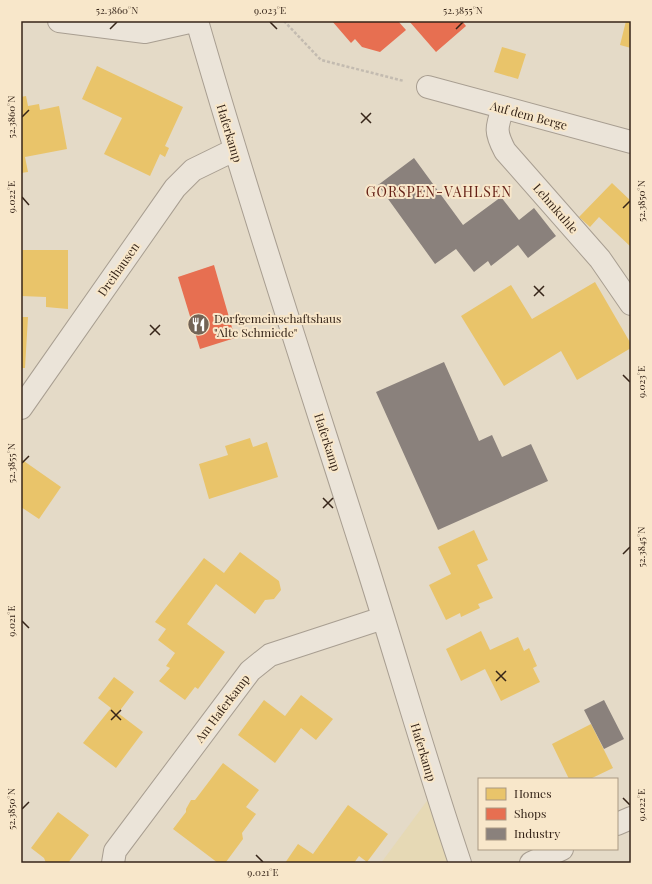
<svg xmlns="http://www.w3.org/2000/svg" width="652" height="884" viewBox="0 0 652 884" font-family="'Playfair Display',serif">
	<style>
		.farmland { fill: #e6d9b5 }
		.homes { fill: #e9c46a }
		.shops { fill: #e76f51 }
		.industry { fill: #8a817c }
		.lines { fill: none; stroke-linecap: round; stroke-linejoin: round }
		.minor-casing { stroke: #a89e91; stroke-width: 24 }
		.path { stroke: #c3bbb0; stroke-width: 2.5; stroke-dasharray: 3 2; stroke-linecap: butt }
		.minor { stroke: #ebe4d9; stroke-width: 22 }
		.ticks { fill: none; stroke: #362519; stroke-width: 1.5 }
		.labels { text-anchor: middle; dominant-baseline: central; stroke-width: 4; stroke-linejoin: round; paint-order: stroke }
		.street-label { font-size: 12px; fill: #362519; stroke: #f8e7ca }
		.poi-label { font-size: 12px; fill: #362519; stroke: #f8e7ca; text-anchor: start }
		.quarter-label { font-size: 14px; letter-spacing: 1px; fill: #652116; stroke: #f8e7ca }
		.neatline { fill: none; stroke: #362519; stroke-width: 1.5 }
		.ticks-label { font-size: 10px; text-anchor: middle; fill: #362519 }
	</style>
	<rect width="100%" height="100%" fill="#e4dac7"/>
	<path class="farmland" d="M 435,790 L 460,863 L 381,863 Z"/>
	<path class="homes" d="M 626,21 L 631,21 L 631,48 L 620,45 Z
		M 502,47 L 526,54 L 518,79 L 494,72 Z
		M 97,66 L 183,107 L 165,146 L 169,148 L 165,157 L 160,154 L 150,176 L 104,154 L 122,118 L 82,99 Z
		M 26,96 L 28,106 L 39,104 L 40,110 L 59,106 L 67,149 L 25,157 L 28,172 L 21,173 L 21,97 Z
		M 612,183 L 631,201 L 631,247 L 599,217 L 590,227 L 579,217 Z
		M 21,250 L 68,250 L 68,309 L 46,307 L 46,297 L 21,296 Z
		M 595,282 L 631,344 L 631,348 L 577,380 L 561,351 L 504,386 L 461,316 L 511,285 L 532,319 Z
		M 21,317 L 28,317 L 25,368 L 21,368 Z
		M 250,438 L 253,447 L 267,442 L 278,477 L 209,499 L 199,464 L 228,455 L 225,446 Z
		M 21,459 L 61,487 L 39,519 L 21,507 Z
		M 474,530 L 488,560 L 477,565 L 493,598 L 478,604 L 480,608 L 461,617 L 460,613 L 446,620 L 429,585 L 451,574 L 438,547 Z
		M 240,552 L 279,581 L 281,590 L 274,599 L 265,600 L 255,614 L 216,584 L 187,624 L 225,652 L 198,689 L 195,687 L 185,700 L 159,681 L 170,668 L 166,666 L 175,653 L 158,640 L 166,629 L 155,622 L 204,558 L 224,573 Z
		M 481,631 L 490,650 L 518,637 L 524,651 L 529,648 L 537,666 L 533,668 L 540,682 L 501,701 L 485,669 L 461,681 L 446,649 Z
		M 114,677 L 134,692 L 118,713 L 143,732 L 116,768 L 83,743 L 111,708 L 98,698 Z
		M 301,695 L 333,719 L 316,740 L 301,728 L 275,763 L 238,735 L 264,700 L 285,716 Z
		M 591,724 L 613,768 L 590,779 L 569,779 L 552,744 Z
		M 223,763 L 259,790 L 246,807 L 256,814 L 242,833 L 243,839 L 226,862 L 218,863 L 173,829 L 186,812 L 186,809 L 191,800 L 195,800 Z
		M 348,805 L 388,834 L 367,862 L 359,856 L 354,863 L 285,863 L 298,844 L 313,854 Z
		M 58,812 L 89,835 L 68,863 L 46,863 L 44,858 L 31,848 Z"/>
	<path class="shops" d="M 332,21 L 398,21 L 406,30 L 380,52 L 362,47 L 355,39 L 351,43 Z
		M 409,21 L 462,21 L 466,26 L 436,52 Z
		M 214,265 L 235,338 L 200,349 L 178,277 Z"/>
	<path class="industry" d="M 414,158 L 463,225 L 501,197 L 519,220 L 534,208 L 556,236 L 528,258 L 518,245 L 491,266 L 488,261 L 474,272 L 456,249 L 435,264 L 378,185 Z
		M 444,362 L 479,441 L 492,435 L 502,457 L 531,444 L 548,481 L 438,530 L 376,392 Z
		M 604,700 L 624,739 L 604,749 L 584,710 Z"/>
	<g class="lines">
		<defs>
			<path id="minor" d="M 59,21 L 145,32 L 194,21
				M 197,21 C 249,201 308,380 365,559 C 397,660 426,762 460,863
				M 428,87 L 631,142
				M 503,108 C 496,128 495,132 505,151 L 600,259 L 631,304
				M 21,408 L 175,188 L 193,170 L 234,150
				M 617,824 L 631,818
				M 113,863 L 115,851 L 250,671 L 270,655 L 383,618
				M 531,863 L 562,849"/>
		</defs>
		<use href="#minor" class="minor-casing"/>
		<path class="path" d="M 284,21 L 321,60 L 404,81"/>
		<use href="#minor" class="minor"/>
	</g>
	<path class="ticks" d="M 270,22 L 277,29M 110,29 L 117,22M 456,29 L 463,22M 361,113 L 371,123M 22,117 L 29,110M 361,123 L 371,113M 22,197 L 29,205M 623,208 L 630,201M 534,286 L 544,296M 534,296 L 544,286M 150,325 L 160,335M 150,335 L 160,325M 623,375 L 630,382M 22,463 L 29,456M 323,498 L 333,508M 323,508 L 333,498M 623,554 L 630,547M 22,621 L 29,628M 496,671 L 506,681M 496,681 L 506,671M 111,710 L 121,720M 111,720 L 121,710M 623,798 L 630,805M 22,809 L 29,802M 256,855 L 263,862"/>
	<defs>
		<symbol id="restaurant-disc" viewBox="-11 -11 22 22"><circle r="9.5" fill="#736456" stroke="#f8e7ca"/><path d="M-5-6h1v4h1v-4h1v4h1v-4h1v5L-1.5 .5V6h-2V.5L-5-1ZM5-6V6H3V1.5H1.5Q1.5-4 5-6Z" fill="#fff"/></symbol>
	</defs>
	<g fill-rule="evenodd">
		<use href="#restaurant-disc" x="186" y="312" width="25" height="25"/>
	</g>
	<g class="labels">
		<g class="street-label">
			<text transform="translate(529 115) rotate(15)">Auf dem Berge</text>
			<text transform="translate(230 133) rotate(73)">Haferkamp</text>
			<text transform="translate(556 208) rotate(49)">Lehmkuhle</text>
			<text transform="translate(118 269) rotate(-55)">Dreihausen</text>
			<text transform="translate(328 442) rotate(72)">Haferkamp</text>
			<text transform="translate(222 708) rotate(-53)">Am Haferkamp</text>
			<text transform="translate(424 752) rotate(73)">Haferkamp</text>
		</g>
		<g class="poi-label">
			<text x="214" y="318">Dorfgemeinschaftshaus<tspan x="214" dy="14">"Alte Schmiede"</tspan></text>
		</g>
		<g class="quarter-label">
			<text x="439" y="191">GORSPEN-VAHLSEN</text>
		</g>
	</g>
	<rect width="652" height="884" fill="none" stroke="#f8e7ca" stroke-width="44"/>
	<rect x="478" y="778" width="140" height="72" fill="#f8e7ca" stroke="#aa9983"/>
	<rect x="486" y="788" width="20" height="12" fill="#e9c46a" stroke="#aa9983"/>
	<text x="514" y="798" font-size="12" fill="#362519">Homes</text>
	<rect x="486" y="808" width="20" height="12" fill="#e76f51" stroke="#aa9983"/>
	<text x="514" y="818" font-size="12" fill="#362519">Shops</text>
	<rect x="486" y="828" width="20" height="12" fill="#8a817c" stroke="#aa9983"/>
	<text x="514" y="838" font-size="12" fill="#362519">Industry</text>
	<rect x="22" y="22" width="608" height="840" class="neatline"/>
	<g class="ticks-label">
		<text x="117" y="14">52.3860°N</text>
		<text x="270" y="14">9.023°E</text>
		<text x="463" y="14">52.3855°N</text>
		<text transform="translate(11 117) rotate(-90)" y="4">52.3860°N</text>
		<text transform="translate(11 197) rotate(-90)" y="4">9.022°E</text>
		<text transform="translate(641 201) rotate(-90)" y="4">52.3850°N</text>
		<text transform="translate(641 382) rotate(-90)" y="4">9.023°E</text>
		<text transform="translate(11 463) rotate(-90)" y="4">52.3855°N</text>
		<text transform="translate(641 547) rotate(-90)" y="4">52.3845°N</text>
		<text transform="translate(11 621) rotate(-90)" y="4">9.021°E</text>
		<text transform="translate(641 805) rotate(-90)" y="4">9.022°E</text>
		<text transform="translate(11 809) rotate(-90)" y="4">52.3850°N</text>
		<text x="263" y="876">9.021°E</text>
	</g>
</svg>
